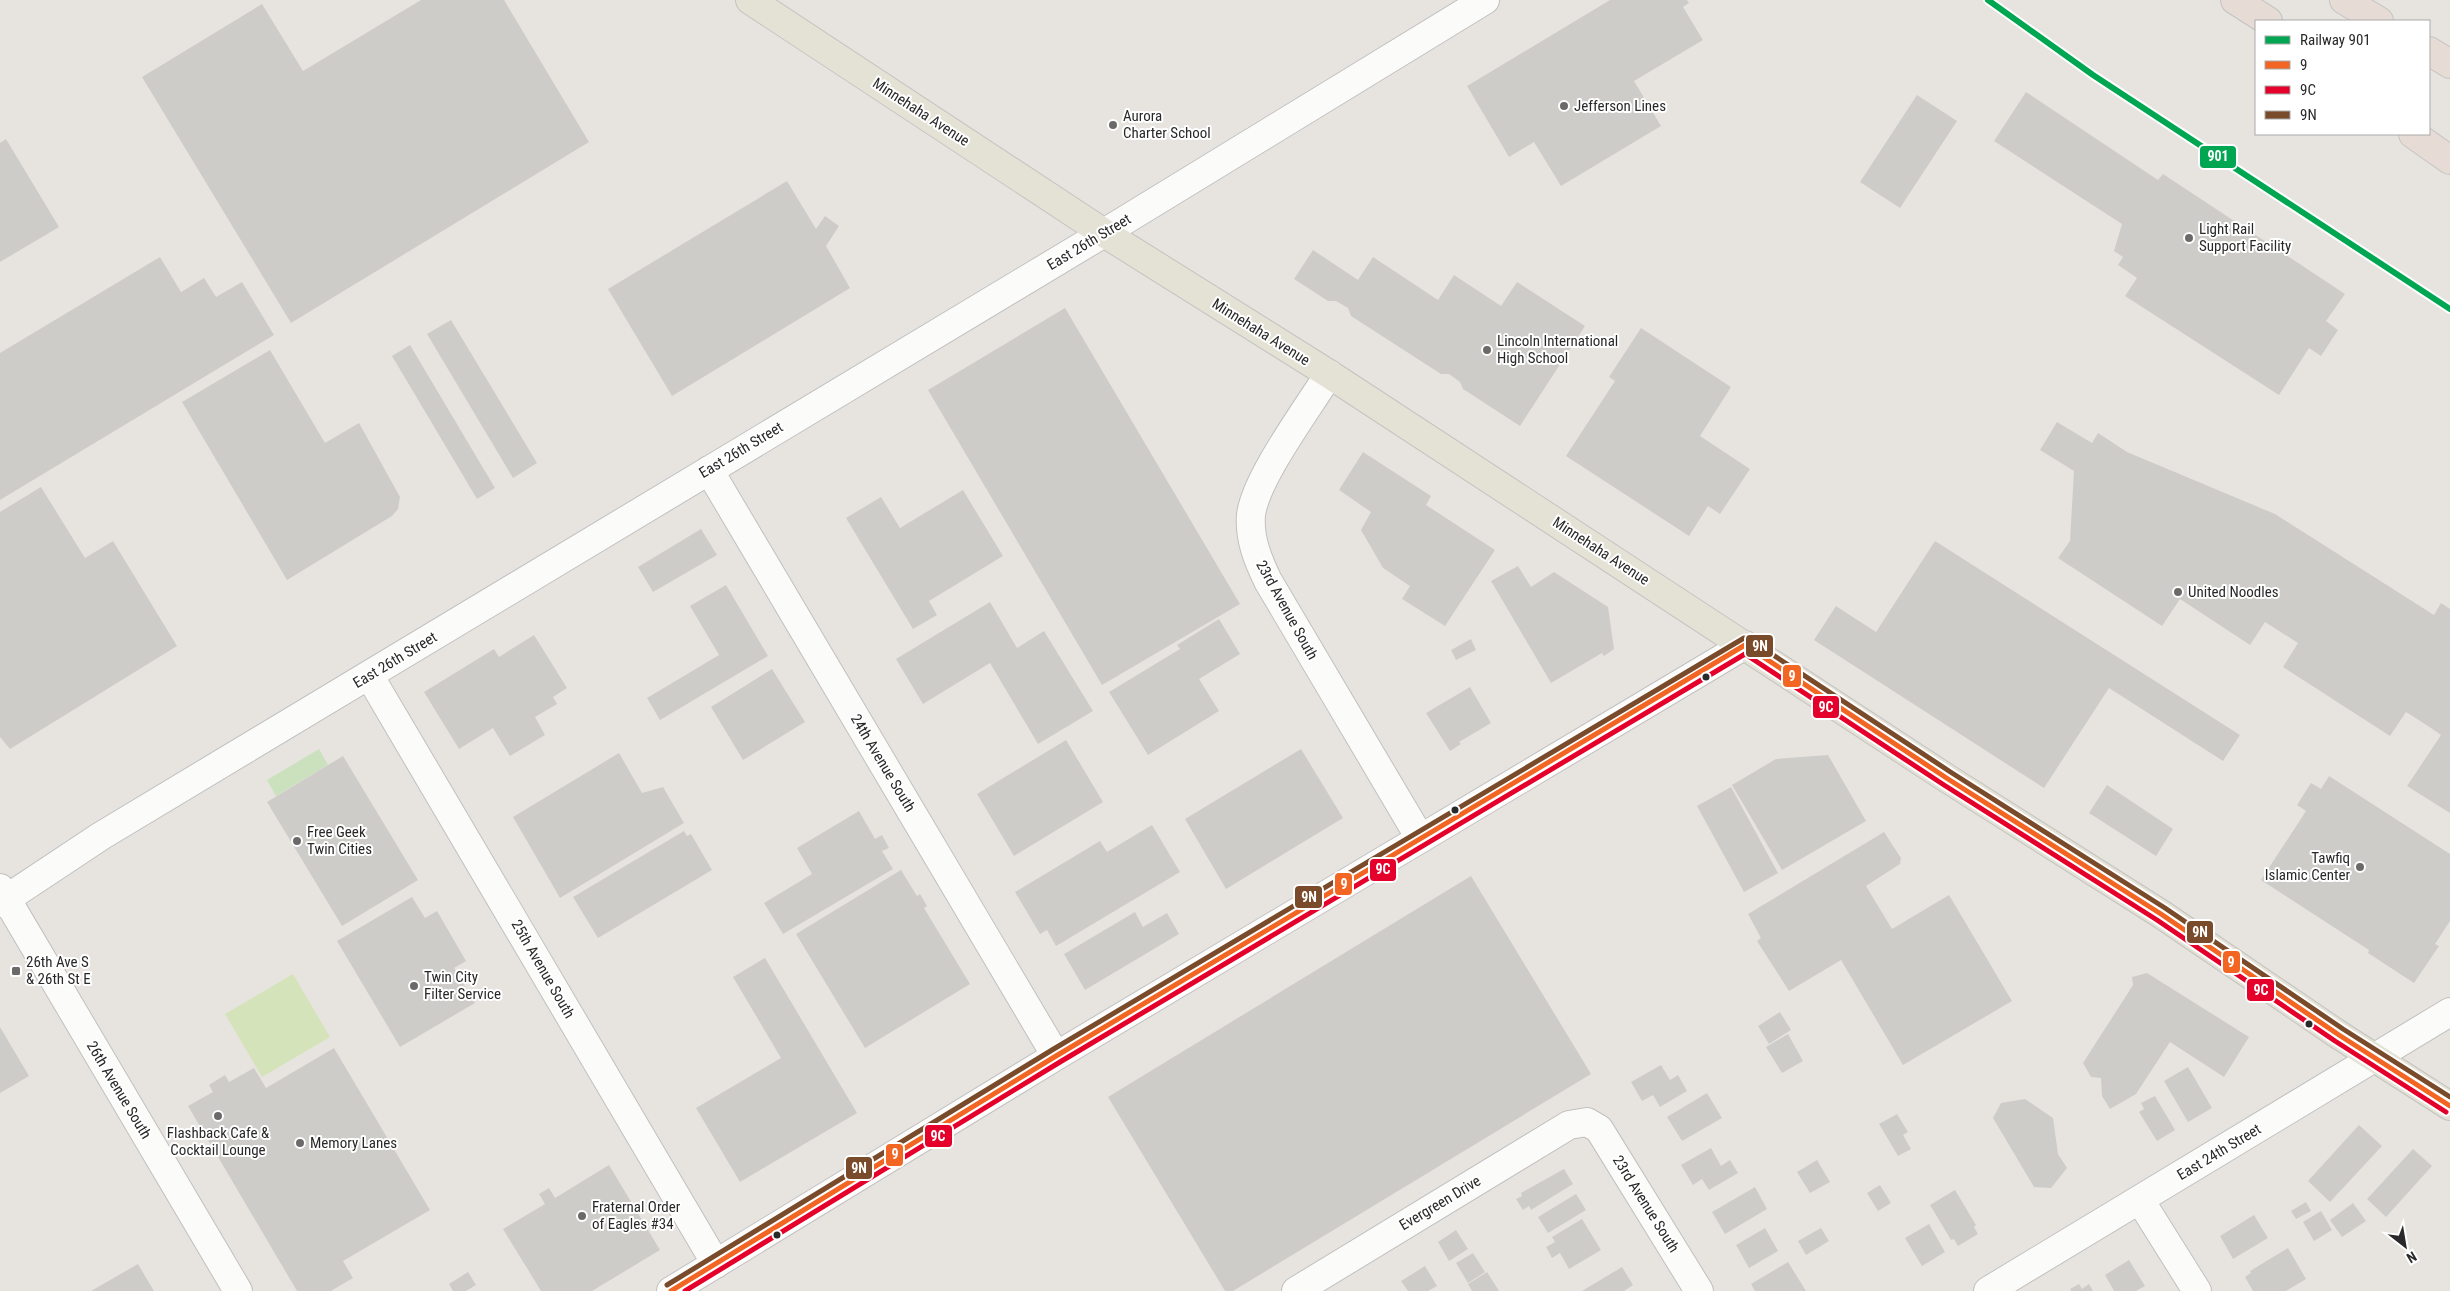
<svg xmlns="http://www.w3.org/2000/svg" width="2450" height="1291" viewBox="0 0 2450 1291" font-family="'Roboto Condensed',sans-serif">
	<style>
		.green { fill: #cbe0bc }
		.pitch { fill: #d4e3ba }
		.building { fill: #ceccc9 }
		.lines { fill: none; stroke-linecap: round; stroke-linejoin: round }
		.minor-casing { stroke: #c1c0c1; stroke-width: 30 }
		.major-casing { stroke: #c3c3c1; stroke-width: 30 }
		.highway-casing { stroke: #c3c3c1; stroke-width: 30 }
		.minor { stroke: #fbfbfa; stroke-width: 28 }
		.major { stroke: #e4e1d5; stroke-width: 28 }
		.highway { stroke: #e6dcd5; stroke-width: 28 }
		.bus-1-casing { stroke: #fff; stroke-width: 9 }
		.bus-2-casing { stroke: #fff; stroke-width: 9 }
		.bus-3-casing { stroke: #fff; stroke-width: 9 }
		.bus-1 { stroke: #f26522; stroke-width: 5 }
		.bus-2 { stroke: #e4002b; stroke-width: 5 }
		.bus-3 { stroke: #7a4b2a; stroke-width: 5 }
		.rail-1-casing { stroke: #fff; stroke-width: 10 }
		.rail-1 { stroke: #00a651; stroke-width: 6 }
		.poi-dot { fill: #6c6a69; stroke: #fff; stroke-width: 2 }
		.bus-dot { fill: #292929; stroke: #fff; stroke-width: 2 }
		.labels { text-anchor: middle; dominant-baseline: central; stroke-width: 4; stroke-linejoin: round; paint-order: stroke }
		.poi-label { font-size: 15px; fill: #292929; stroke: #fff; text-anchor: start }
		.street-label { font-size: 15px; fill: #292929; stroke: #fff }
		.line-badge { stroke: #fff; stroke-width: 2 }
		.badge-label { font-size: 14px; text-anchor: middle; font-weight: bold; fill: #fff }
	</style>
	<rect width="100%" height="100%" fill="#e7e4e0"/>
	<path class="green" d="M 319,749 L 328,765 L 276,796 L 267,780 Z"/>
	<path class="pitch" d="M 293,974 L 330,1037 L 262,1077 L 225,1014 Z"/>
	<path class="building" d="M 421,0 L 504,0 L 589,142 L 291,323 L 142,77 L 262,4 L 303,71 Z
		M 1610,0 L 1687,0 L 1689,3 L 1683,7 L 1703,40 L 1634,81 L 1661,126 L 1561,186 L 1534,142 L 1509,157 L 1467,86 Z
		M 2026,92 L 2158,180 L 2163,174 L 2345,294 L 2326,321 L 2338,330 L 2321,356 L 2309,348 L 2279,395 L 2125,296 L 2137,278 L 2118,265 L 2123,257 L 2114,251 L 2122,224 L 1994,141 Z
		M 1917,95 L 1957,121 L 1900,208 L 1860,182 Z
		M 6,139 L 59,227 L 0,262 L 0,143 Z
		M 787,181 L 816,229 L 825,216 L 839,226 L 826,246 L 850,288 L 672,396 L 608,289 Z
		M 1313,250 L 1358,280 L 1373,257 L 1438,300 L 1454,275 L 1501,306 L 1517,282 L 1585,326 L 1520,426 L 1463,389 L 1460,382 L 1449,374 L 1441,374 L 1351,316 L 1348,308 L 1336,301 L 1328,301 L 1294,279 Z
		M 160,257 L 181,292 L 204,278 L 216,297 L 242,282 L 274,335 L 0,500 L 0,353 Z
		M 1065,308 L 1240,604 L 1102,685 L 928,390 Z
		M 451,320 L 537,463 L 513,478 L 427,334 Z
		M 1641,328 L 1731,387 L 1700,436 L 1750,469 L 1720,514 L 1708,506 L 1689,536 L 1566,456 L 1615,381 L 1609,377 Z
		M 410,345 L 495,488 L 477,499 L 392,356 Z
		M 270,350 L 325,443 L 359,423 L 400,497 L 398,509 L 392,516 L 287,580 L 182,402 Z
		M 2057,422 L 2092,443 L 2098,433 L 2127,452 L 2275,514 L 2434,615 L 2441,603 L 2450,609 L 2450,813 L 2407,786 L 2441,735 L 2428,726 L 2406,712 L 2390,736 L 2283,667 L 2298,643 L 2265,622 L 2250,645 L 2180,599 L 2162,626 L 2058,558 L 2070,541 L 2074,471 L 2040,450 Z
		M 1363,452 L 1431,496 L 1426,505 L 1495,550 L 1445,626 L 1402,599 L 1410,586 L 1383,568 L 1361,530 L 1371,512 L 1339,490 Z
		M 41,487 L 85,558 L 113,541 L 177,646 L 10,749 L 0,737 L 0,512 Z
		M 963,490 L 1003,556 L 929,601 L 937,615 L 913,629 L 846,518 L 881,497 L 900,528 Z
		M 701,529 L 717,555 L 653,592 L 638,567 Z
		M 1935,541 L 2240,735 L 2223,761 L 2109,688 L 2044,788 L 1814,640 L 1836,606 L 1876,632 Z
		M 1518,566 L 1531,587 L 1554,572 L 1608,607 L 1614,649 L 1604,656 L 1602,653 L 1551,683 L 1491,581 Z
		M 726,585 L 768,656 L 660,720 L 647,698 L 719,655 L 690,606 Z
		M 990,602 L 1017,648 L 1044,631 L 1093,711 L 1038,744 L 990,663 L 923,704 L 896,659 Z
		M 1219,619 L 1240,654 L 1199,679 L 1219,711 L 1148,755 L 1109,692 L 1180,649 L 1177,645 Z
		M 534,635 L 567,688 L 553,697 L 557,704 L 535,717 L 545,735 L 510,756 L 493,728 L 459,749 L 424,692 L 494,649 L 499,657 Z
		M 1471,639 L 1476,650 L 1456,660 L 1451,650 Z
		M 772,669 L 805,722 L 743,760 L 711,707 Z
		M 1470,687 L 1491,723 L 1459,742 L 1461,744 L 1450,751 L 1426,713 Z
		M 1066,740 L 1103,802 L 1014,856 L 977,794 Z
		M 1301,749 L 1343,818 L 1226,889 L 1185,819 Z
		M 619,753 L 642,793 L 663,787 L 684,823 L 560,898 L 513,817 Z
		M 1828,755 L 1866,821 L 1782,870 L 1732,785 L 1776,759 Z
		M 343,756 L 418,880 L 342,926 L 267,802 Z
		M 2329,776 L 2450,854 L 2450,921 L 2435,944 L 2439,946 L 2414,983 L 2368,953 L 2369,950 L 2261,880 L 2306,811 L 2297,805 L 2311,783 L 2321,789 Z
		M 2107,785 L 2173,829 L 2156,856 L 2089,813 Z
		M 1731,787 L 1778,873 L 1744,892 L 1697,806 Z
		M 859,811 L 875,839 L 882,835 L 889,848 L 882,851 L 893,869 L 783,934 L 764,903 L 812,874 L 797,848 Z
		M 1152,825 L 1180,872 L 1056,946 L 1047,930 L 1040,934 L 1015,892 L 1100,841 L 1107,852 Z
		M 684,831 L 687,836 L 691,834 L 712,870 L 598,938 L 573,897 Z
		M 1884,832 L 1901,858 L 1900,864 L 1866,886 L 1892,929 L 1949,895 L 2012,1001 L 1903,1065 L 1841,960 L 1789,991 L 1757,941 L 1761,938 L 1748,914 Z
		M 901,870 L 917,896 L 920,894 L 927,906 L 924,908 L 970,984 L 865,1048 L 796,934 Z
		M 1471,876 L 1591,1074 L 1233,1291 L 1225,1291 L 1108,1097 Z
		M 412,897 L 425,918 L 437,911 L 466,961 L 454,968 L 475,1003 L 400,1047 L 337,941 Z
		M 1135,912 L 1143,927 L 1167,913 L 1179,934 L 1085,990 L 1064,954 Z
		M 765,958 L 857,1113 L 740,1182 L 696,1108 L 781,1058 L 733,977 Z
		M 2147,973 L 2249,1037 L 2224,1077 L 2170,1042 L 2136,1094 L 2110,1109 L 2102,1096 L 2101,1078 L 2091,1077 L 2083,1063 L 2133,985 L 2132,977 Z
		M 1780,1012 L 1791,1030 L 1769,1044 L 1758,1026 Z
		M 0,1027 L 29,1076 L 0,1093 Z
		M 1788,1034 L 1803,1061 L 1782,1073 L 1766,1047 Z
		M 334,1048 L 430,1210 L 343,1261 L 353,1278 L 331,1291 L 297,1291 L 188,1106 L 213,1092 L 209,1085 L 225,1075 L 229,1082 L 254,1068 L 266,1088 Z
		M 1661,1065 L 1670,1080 L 1678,1075 L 1687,1091 L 1660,1107 L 1653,1095 L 1642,1101 L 1631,1082 Z
		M 2188,1067 L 2212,1108 L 2188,1122 L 2164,1081 Z
		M 1707,1093 L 1722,1118 L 1682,1141 L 1667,1117 Z
		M 2155,1096 L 2175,1130 L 2157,1141 L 2139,1112 L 2144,1109 L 2141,1103 Z
		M 2025,1099 L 2053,1118 L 2058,1154 L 2067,1168 L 2051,1188 L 2034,1187 L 1993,1118 L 2001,1103 Z
		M 1897,1114 L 1908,1132 L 1903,1135 L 1911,1149 L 1898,1156 L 1879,1124 Z
		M 2359,1125 L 2382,1146 L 2330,1202 L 2308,1181 Z
		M 1711,1148 L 1721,1166 L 1730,1160 L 1738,1173 L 1709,1190 L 1702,1179 L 1693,1185 L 1681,1165 Z
		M 2413,1149 L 2432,1166 L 2386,1217 L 2367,1199 Z
		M 1817,1160 L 1830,1182 L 1810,1193 L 1797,1172 Z
		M 609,1165 L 660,1250 L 592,1291 L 541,1291 L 503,1229 L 545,1204 L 539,1194 L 549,1188 L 555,1198 Z
		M 1564,1169 L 1573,1184 L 1531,1210 L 1529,1206 L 1523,1210 L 1516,1199 L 1522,1196 L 1521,1193 Z
		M 1880,1185 L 1891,1203 L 1878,1211 L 1867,1193 Z
		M 1755,1187 L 1767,1209 L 1725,1234 L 1712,1212 Z
		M 1955,1190 L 1976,1225 L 1974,1227 L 1978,1234 L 1958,1246 L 1954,1239 L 1951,1240 L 1930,1205 Z
		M 1576,1194 L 1586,1210 L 1548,1233 L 1538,1217 Z
		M 2306,1202 L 2311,1211 L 2296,1219 L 2291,1211 Z
		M 2353,1203 L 2366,1221 L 2342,1237 L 2330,1220 Z
		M 2321,1211 L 2332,1230 L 2314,1241 L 2303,1222 Z
		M 2254,1215 L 2268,1238 L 2233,1259 L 2220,1236 Z
		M 1582,1219 L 1601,1250 L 1569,1269 L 1560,1253 L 1552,1258 L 1546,1247 L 1555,1242 L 1552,1237 Z
		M 1929,1224 L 1945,1252 L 1922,1266 L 1905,1238 Z
		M 1765,1228 L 1778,1251 L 1749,1268 L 1736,1245 Z
		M 1821,1228 L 1829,1241 L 1806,1255 L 1798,1241 Z
		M 1456,1230 L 1468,1249 L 1449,1261 L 1438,1242 Z
		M 2288,1248 L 2306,1279 L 2286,1291 L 2253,1291 L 2245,1277 L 2251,1273 L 2250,1271 Z
		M 1473,1253 L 1485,1272 L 1468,1283 L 1456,1263 Z
		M 2129,1260 L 2145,1286 L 2136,1291 L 2114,1291 L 2105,1275 Z
		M 1788,1262 L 1806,1291 L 1755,1291 L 1751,1284 Z
		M 138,1264 L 154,1291 L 91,1291 Z
		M 1425,1266 L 1437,1286 L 1428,1291 L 1408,1291 L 1401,1281 Z
		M 1622,1267 L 1633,1285 L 1624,1291 L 1582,1291 Z
		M 468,1272 L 476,1285 L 466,1291 L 453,1291 L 449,1284 Z
		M 1487,1272 L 1499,1291 L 1472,1291 L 1468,1284 Z
		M 2079,1284 L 2082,1289 L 2089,1284 L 2093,1291 L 2071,1291 L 2070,1289 Z"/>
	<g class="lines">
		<defs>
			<path id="minor" d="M 1329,374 C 1308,408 1255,479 1251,515 C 1249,539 1258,560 1268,581 L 1420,838
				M 709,470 L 1056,1056
				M 369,675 L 716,1264
				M 0,888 L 238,1291
				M 0,903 L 101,836 L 1104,233 L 1485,0
				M 2140,1200 L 2197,1291
				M 671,1291 L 1056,1056 L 1745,645
				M 1296,1291 L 1569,1125 L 1587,1122 L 1599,1129 L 1699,1291
				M 1988,1291 L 2450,1012"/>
			<path id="major" d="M 750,0 L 1104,233 L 1329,374 L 1948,779 L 2161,914 L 2339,1035 L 2450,1106"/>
			<path id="highway" d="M 2235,0 L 2268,21
				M 2344,0 L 2379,21
				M 2429,51 L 2450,64
				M 2413,134 L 2450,160"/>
		</defs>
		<use href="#minor" class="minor-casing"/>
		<use href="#major" class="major-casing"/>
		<use href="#highway" class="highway-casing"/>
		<use href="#minor" class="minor"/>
		<use href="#major" class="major"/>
		<use href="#highway" class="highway"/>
		<defs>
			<path id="bus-1" d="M 671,1291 L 1056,1056 L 1745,645 L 1948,779 L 2161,914 L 2339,1035 L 2450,1106"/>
			<path id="bus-2" d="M 685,1291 L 1060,1062 L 1745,654 L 1944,785 L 2157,920 L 2335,1041 L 2446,1112"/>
			<path id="bus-3" d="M 667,1285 L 1052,1050 L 1744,638 L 1749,639 L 1952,773 L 2165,908 L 2343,1029 L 2450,1097"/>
		</defs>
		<use href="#bus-1" class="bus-1-casing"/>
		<use href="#bus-2" class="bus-2-casing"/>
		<use href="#bus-3" class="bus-3-casing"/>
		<use href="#bus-1" class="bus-1"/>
		<use href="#bus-2" class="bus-2"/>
		<use href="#bus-3" class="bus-3"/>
		<defs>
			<path id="rail-1" d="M 1988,0 L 2093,75 L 2450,309"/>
		</defs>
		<use href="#rail-1" class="rail-1-casing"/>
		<use href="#rail-1" class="rail-1"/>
	</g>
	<g class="poi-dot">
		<circle cx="1564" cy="106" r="5"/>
		<circle cx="1113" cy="125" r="5"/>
		<circle cx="2189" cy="238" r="5"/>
		<circle cx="1487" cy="350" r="5"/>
		<circle cx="2178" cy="592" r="5"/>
		<circle cx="297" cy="841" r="5"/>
		<circle cx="2360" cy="867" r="5"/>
		<rect x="11" y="966" width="10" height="10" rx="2.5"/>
		<circle cx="414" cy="986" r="5"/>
		<circle cx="218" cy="1116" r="5"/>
		<circle cx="300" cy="1143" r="5"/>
		<circle cx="582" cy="1216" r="5"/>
	</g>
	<g class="bus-dot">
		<circle cx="1706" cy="677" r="4.5"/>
		<circle cx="1455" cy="810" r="4.5"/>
		<circle cx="2309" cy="1024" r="4.5"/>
		<circle cx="777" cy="1235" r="4.5"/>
	</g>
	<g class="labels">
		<g class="poi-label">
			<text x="1574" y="106">Jefferson Lines</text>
			<text x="1123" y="116">Aurora<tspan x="1123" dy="17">Charter School</tspan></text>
			<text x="2199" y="229">Light Rail<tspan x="2199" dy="17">Support Facility</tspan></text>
			<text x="1497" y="341">Lincoln International<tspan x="1497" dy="17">High School</tspan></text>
			<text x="2188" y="592">United Noodles</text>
			<text x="307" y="832">Free Geek<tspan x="307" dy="17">Twin Cities</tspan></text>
			<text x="2350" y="858" text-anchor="end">Tawfiq<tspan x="2350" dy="17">Islamic Center</tspan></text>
			<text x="26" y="962">26th Ave S<tspan x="26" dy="17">&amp; 26th St E</tspan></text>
			<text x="424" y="977">Twin City<tspan x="424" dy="17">Filter Service</tspan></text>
			<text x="218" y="1133" text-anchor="middle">Flashback Cafe &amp;<tspan x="218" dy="17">Cocktail Lounge</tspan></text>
			<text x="310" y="1143">Memory Lanes</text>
			<text x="592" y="1207">Fraternal Order<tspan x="592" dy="17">of Eagles #34</tspan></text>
		</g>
		<g class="street-label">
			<text transform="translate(921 112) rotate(33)">Minnehaha Avenue</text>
			<text transform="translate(1089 242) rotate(-31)">East 26th Street</text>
			<text transform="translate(1261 332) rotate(32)">Minnehaha Avenue</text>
			<text transform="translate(741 450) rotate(-31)">East 26th Street</text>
			<text transform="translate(1601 551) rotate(33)">Minnehaha Avenue</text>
			<text transform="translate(1287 610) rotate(61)">23rd Avenue South</text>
			<text transform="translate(395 660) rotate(-31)">East 26th Street</text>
			<text transform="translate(883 763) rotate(59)">24th Avenue South</text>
			<text transform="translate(543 969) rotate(60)">25th Avenue South</text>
			<text transform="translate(119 1090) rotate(59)">26th Avenue South</text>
			<text transform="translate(2219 1152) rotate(-31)">East 24th Street</text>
			<text transform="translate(1440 1203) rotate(-31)">Evergreen Drive</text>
			<text transform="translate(1646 1204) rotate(58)">23rd Avenue South</text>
		</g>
	</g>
	<g class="line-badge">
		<rect x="2199" y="145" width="38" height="24" rx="5" fill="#00a651"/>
		<rect x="1745" y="634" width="29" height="24" rx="5" fill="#7a4b2a"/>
		<rect x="1782" y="664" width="20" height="24" rx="5" fill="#f26522"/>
		<rect x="1812" y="695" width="28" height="24" rx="5" fill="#e4002b"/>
		<rect x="1369" y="858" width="28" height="24" rx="5" fill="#e4002b"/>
		<rect x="1334" y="872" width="19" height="24" rx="5" fill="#f26522"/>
		<rect x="1294" y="885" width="29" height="24" rx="5" fill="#7a4b2a"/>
		<rect x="2186" y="920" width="28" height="24" rx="5" fill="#7a4b2a"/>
		<rect x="2222" y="950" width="19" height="24" rx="5" fill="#f26522"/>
		<rect x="2246" y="978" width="29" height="24" rx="5" fill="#e4002b"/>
		<rect x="924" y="1124" width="29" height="24" rx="5" fill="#e4002b"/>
		<rect x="885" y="1143" width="19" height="24" rx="5" fill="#f26522"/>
		<rect x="845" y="1156" width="28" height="24" rx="5" fill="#7a4b2a"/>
	</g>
	<g class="badge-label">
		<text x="2218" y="161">901</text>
		<text x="1760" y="651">9N</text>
		<text x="1792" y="681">9</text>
		<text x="1826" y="712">9C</text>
		<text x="1383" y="874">9C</text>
		<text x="1344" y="889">9</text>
		<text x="1309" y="902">9N</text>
		<text x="2200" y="937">9N</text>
		<text x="2231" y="967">9</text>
		<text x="2261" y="995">9C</text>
		<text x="938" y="1141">9C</text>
		<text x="895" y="1159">9</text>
		<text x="859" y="1173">9N</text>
	</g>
	<rect x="2255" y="20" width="175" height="115" fill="#ffffff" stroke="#a9a9a9"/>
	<rect x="2265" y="36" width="25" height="8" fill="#00a651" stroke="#a9a9a9"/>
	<text x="2300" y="45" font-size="15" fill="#292929">Railway 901</text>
	<rect x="2265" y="61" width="25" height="8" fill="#f26522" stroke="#a9a9a9"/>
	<text x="2300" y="70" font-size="15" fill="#292929">9</text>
	<rect x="2265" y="86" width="25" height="8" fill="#e4002b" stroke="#a9a9a9"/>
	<text x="2300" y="95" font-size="15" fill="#292929">9C</text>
	<rect x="2265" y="111" width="25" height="8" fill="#7a4b2a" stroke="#a9a9a9"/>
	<text x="2300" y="120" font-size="15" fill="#292929">9N</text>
	<g transform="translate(2405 1246) rotate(149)" stroke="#ffffff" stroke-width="4" paint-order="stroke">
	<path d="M0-4L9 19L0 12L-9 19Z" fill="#292929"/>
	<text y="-8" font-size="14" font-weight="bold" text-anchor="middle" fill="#292929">N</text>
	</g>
</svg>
